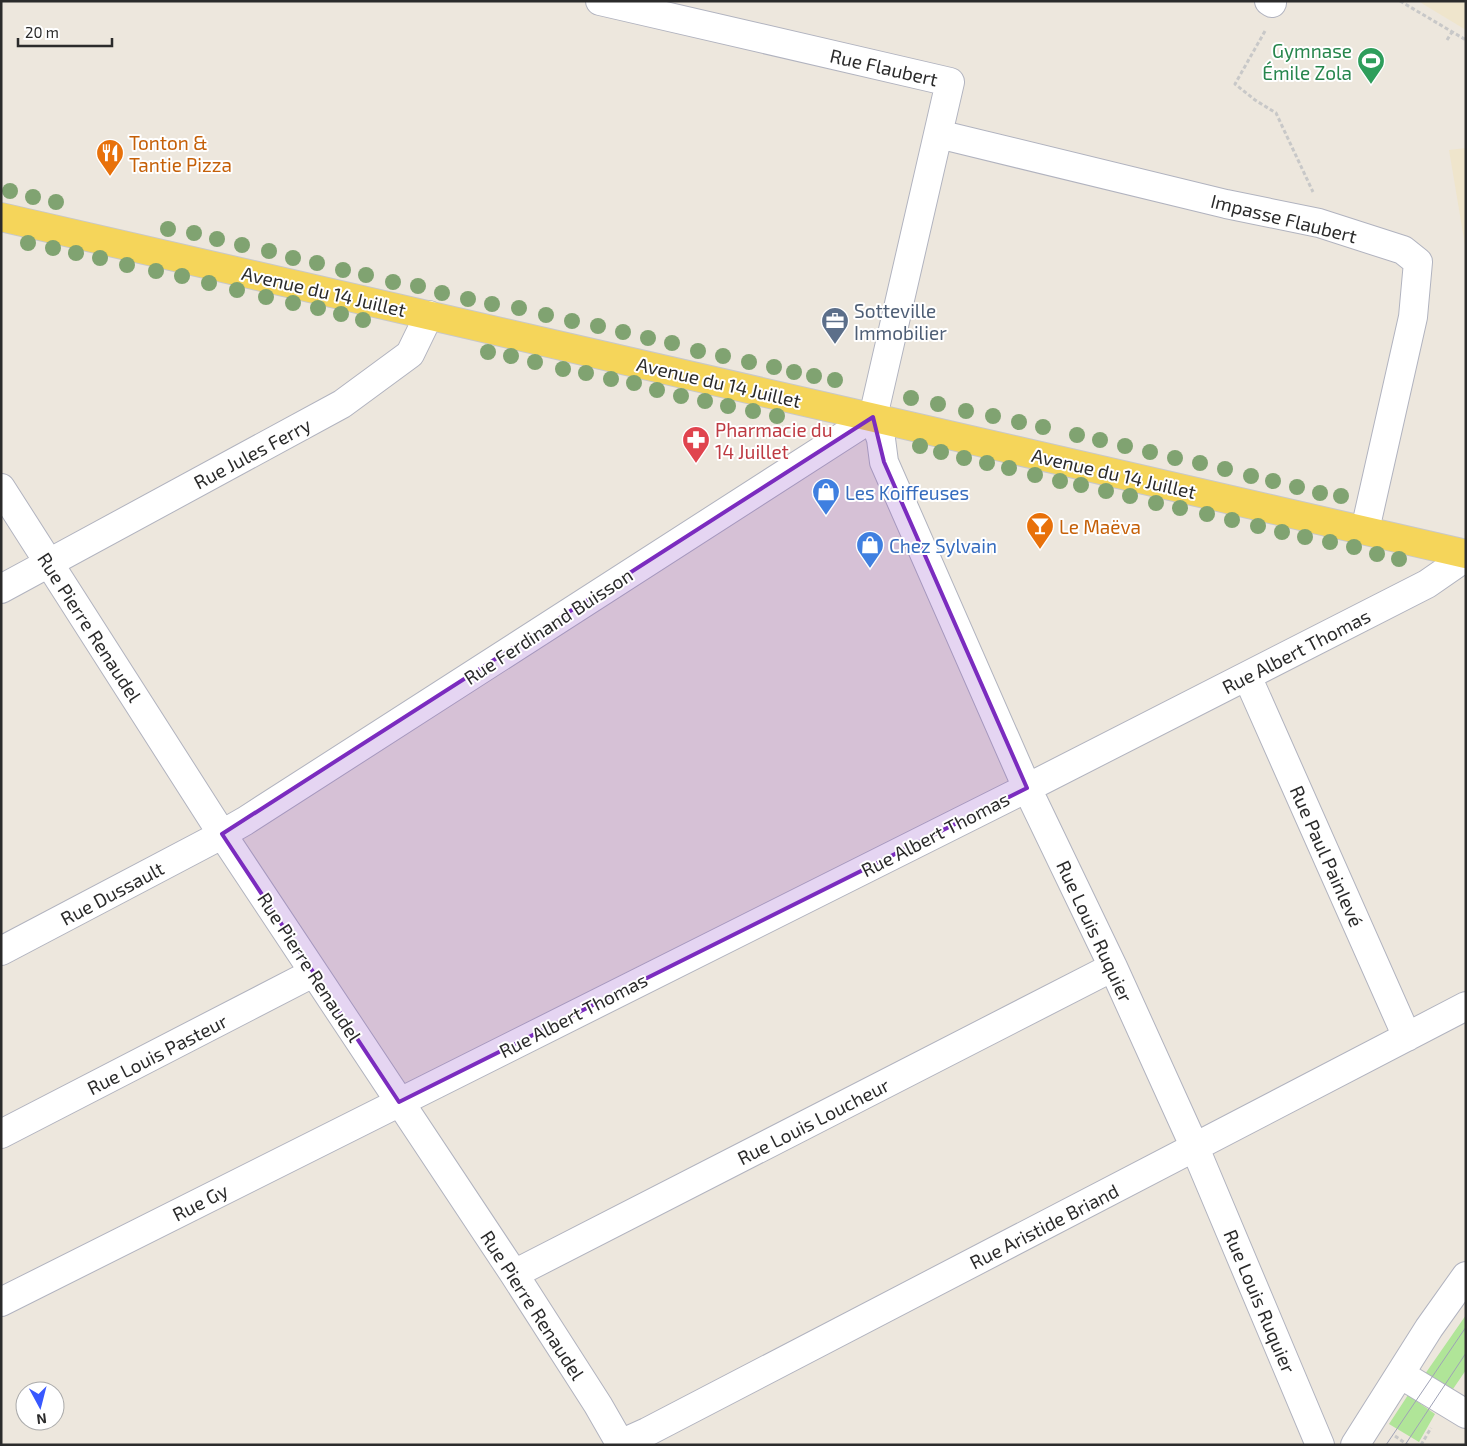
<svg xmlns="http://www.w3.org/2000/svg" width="1467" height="1446" viewBox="0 0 1467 1446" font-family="'Exo 2',sans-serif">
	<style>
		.education { fill: #efe5cc }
		.green { fill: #b0e598 }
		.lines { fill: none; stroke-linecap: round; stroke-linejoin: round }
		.minor-casing { stroke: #b1b3bf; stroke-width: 30 }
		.major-casing { stroke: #c8c8c8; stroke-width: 30 }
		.path { stroke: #c8c8c8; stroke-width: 3; stroke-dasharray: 4 2.5; stroke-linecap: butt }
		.minor { stroke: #fff; stroke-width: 28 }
		.major { stroke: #f5d55a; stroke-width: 28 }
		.tram { stroke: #9fa2b6; stroke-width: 1 }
		.tree { fill: #80a371 }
		.marked { fill: #7b2cbf; fill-opacity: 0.2; stroke: #7b2cbf; stroke-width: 4; stroke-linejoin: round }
		.labels { text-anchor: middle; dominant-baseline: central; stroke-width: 4; stroke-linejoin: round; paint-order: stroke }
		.leisure-label { font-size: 19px; fill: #27864d; stroke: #fff; text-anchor: end }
		.street-label { font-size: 19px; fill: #2b2b2b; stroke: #fff }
		.food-label { font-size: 19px; fill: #c56008; stroke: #fff; text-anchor: start }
		.service-label { font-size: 19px; fill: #4e5e75; stroke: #fff; text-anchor: start }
		.health-label { font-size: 19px; fill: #be3a42; stroke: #fff; text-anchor: start }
		.shop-label { font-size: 19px; fill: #366cbe; stroke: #fff; text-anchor: start }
	</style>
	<rect width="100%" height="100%" fill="#ede7dd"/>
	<path class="education" d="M 1419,1 L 1466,1 L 1466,30 L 1423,4 Z
		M 1466,148 L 1466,251 L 1449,150 Z"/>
	<path class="green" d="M 1466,1315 L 1466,1370 L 1453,1389 L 1425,1374 Z
		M 1408,1395 L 1435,1414 L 1419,1442 L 1389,1424 Z"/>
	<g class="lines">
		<defs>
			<path id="minor" d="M 600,1 L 950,82 L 873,417
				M 1269,1 L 1272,3
				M 938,134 L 1226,204 L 1319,223 L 1403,250 L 1418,262 L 1413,317 L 1365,530
				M 873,417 L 881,439 L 884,462 L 1027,788 L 1113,967 L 1195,1148 L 1320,1445
				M 1,488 L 222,834 L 514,1274 L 598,1405 L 621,1445
				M 1,589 L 342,404 L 410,354 L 429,315
				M 1247,676 L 1407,1037
				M 1,951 L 210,841 L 245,821 L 873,417
				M 1,1134 L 313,973
				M 514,1274 L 1113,967
				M 1,1302 L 1027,788 L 1427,584 L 1466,557
				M 1400,1374 L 1466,1414
				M 618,1445 L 647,1432 L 1466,1006
				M 1355,1445 L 1429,1328 L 1466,1276"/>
			<path id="major" d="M 1,217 L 1466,554"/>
		</defs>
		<use href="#minor" class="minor-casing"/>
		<use href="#major" class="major-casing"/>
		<path class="path" d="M 1400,1 L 1466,40
			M 1265,31 L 1235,84 L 1255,100 L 1276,113 L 1313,192
			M 1447,40 L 1452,32
			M 1395,1436 L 1408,1445
			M 1421,1445 L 1431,1428"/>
		<use href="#minor" class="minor"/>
		<use href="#major" class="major"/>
		<path class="tram" d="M 1386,1445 L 1466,1327
			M 1405,1445 L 1466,1353"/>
	</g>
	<g class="tree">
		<circle cx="10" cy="191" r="8"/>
		<circle cx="33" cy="197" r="8"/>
		<circle cx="56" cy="202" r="8"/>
		<circle cx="168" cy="229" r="8"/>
		<circle cx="194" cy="233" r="8"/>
		<circle cx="217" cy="239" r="8"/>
		<circle cx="28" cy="243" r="8"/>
		<circle cx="242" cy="245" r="8"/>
		<circle cx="53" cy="248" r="8"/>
		<circle cx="269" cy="251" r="8"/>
		<circle cx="76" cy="253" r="8"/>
		<circle cx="100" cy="258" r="8"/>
		<circle cx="293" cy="258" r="8"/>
		<circle cx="317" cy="263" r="8"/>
		<circle cx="127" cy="265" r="8"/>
		<circle cx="343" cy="270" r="8"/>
		<circle cx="156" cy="271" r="8"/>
		<circle cx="366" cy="275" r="8"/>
		<circle cx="182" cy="276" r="8"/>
		<circle cx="393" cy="282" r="8"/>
		<circle cx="209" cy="283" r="8"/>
		<circle cx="418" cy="286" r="8"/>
		<circle cx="237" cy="290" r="8"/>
		<circle cx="442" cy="293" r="8"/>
		<circle cx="266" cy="297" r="8"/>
		<circle cx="468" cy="299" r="8"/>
		<circle cx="293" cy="303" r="8"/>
		<circle cx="492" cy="304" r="8"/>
		<circle cx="318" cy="308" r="8"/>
		<circle cx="519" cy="308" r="8"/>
		<circle cx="341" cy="314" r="8"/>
		<circle cx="546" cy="315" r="8"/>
		<circle cx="363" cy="320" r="8"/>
		<circle cx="572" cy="321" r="8"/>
		<circle cx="598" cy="326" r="8"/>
		<circle cx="623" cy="332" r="8"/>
		<circle cx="648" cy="338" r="8"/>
		<circle cx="672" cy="343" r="8"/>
		<circle cx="698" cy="351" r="8"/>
		<circle cx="488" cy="352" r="8"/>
		<circle cx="511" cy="356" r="8"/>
		<circle cx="723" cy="356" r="8"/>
		<circle cx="535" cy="362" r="8"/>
		<circle cx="749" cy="362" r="8"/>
		<circle cx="774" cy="367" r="8"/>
		<circle cx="563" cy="369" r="8"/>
		<circle cx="794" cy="372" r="8"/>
		<circle cx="586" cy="373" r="8"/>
		<circle cx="814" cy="376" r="8"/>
		<circle cx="611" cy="379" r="8"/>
		<circle cx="835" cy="380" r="8"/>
		<circle cx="634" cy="383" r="8"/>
		<circle cx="657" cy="390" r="8"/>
		<circle cx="681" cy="396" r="8"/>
		<circle cx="911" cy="398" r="8"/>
		<circle cx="705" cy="401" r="8"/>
		<circle cx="938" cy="404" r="8"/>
		<circle cx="728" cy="406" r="8"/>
		<circle cx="753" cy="411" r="8"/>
		<circle cx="966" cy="411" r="8"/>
		<circle cx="777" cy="416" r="8"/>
		<circle cx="993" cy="416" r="8"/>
		<circle cx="1019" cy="422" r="8"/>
		<circle cx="1043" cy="427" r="8"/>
		<circle cx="1077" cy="435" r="8"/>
		<circle cx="1100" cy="440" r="8"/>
		<circle cx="920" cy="446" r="8"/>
		<circle cx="1125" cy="446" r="8"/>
		<circle cx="941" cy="452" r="8"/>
		<circle cx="1150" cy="452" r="8"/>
		<circle cx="964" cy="458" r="8"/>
		<circle cx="1175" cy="458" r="8"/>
		<circle cx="987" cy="463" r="8"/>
		<circle cx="1200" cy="463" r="8"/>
		<circle cx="1009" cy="468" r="8"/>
		<circle cx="1225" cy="469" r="8"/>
		<circle cx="1035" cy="475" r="8"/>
		<circle cx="1251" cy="476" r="8"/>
		<circle cx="1060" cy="481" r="8"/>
		<circle cx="1273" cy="481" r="8"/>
		<circle cx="1081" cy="485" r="8"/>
		<circle cx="1297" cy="487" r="8"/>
		<circle cx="1106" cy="491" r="8"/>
		<circle cx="1320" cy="493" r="8"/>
		<circle cx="1130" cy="496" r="8"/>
		<circle cx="1341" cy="496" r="8"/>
		<circle cx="1156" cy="503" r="8"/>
		<circle cx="1180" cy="508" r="8"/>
		<circle cx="1207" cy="514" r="8"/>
		<circle cx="1232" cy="520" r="8"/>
		<circle cx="1258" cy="526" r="8"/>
		<circle cx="1282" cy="532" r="8"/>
		<circle cx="1305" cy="537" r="8"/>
		<circle cx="1330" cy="542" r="8"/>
		<circle cx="1354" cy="547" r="8"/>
		<circle cx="1377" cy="554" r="8"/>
		<circle cx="1399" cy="559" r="8"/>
	</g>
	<path class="marked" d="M 873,417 L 884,462 L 1027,788 L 399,1102 L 222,834 Z"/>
	<defs>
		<symbol id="stadium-pin" viewBox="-11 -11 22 30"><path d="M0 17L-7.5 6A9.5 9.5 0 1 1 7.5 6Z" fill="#2e9e5b" stroke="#fff"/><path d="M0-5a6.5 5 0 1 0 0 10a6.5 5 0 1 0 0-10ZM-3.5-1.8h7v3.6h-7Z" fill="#fff"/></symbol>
		<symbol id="restaurant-pin" viewBox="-11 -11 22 30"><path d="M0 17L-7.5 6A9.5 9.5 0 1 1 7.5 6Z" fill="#e8710a" stroke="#fff"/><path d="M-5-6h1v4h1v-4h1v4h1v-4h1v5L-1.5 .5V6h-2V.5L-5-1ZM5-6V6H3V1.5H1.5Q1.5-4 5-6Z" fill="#fff"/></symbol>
		<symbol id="office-pin" viewBox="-11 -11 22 30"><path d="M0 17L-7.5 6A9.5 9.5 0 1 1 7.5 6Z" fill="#5c6f8a" stroke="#fff"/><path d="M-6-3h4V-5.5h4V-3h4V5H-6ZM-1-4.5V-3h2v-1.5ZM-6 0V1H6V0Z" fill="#fff"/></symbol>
		<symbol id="pharmacy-pin" viewBox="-11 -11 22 30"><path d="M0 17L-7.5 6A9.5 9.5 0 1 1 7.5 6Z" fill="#e0444e" stroke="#fff"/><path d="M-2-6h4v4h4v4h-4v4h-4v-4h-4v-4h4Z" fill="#fff"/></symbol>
		<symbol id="shop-pin" viewBox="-11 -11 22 30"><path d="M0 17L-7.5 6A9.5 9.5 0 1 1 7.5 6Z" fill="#3f7fe0" stroke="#fff"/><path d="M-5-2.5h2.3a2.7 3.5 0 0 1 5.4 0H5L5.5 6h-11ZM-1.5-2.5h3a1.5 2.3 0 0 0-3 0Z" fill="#fff"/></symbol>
		<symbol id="bar-pin" viewBox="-11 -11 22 30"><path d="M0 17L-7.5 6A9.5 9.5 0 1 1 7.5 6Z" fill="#e8710a" stroke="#fff"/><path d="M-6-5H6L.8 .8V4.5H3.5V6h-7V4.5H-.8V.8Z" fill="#fff"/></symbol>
	</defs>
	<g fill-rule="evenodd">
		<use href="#stadium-pin" x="1355" y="45" width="32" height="43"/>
		<use href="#restaurant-pin" x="94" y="137" width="32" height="43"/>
		<use href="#office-pin" x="819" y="305" width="32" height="43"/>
		<use href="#pharmacy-pin" x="680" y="424" width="32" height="43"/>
		<use href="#shop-pin" x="810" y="476" width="32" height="43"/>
		<use href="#bar-pin" x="1024" y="510" width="32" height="43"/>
		<use href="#shop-pin" x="854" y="529" width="32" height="43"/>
	</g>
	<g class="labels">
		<g class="leisure-label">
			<text x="1352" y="50">Gymnase<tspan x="1352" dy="22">Émile Zola</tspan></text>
		</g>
		<g class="street-label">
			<text transform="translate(884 67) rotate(13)">Rue Flaubert</text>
			<text transform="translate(1284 218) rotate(14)">Impasse Flaubert</text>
			<text transform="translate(324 291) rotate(13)">Avenue du 14 Juillet</text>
			<text transform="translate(719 382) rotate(13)">Avenue du 14 Juillet</text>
			<text transform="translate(252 453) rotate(-28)">Rue Jules Ferry</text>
			<text transform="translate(1114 473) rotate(13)">Avenue du 14 Juillet</text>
			<text transform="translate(548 626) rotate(-33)">Rue Ferdinand Buisson</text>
			<text transform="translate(90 627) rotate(57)">Rue Pierre Renaudel</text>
			<text transform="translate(1296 651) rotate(-27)">Rue Albert Thomas</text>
			<text transform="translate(935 834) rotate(-27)">Rue Albert Thomas</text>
			<text transform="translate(1327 856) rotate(66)">Rue Paul Painlevé</text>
			<text transform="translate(112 893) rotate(-28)">Rue Dussault</text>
			<text transform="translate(1095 931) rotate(65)">Rue Louis Ruquier</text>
			<text transform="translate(310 967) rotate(57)">Rue Pierre Renaudel</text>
			<text transform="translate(573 1015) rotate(-27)">Rue Albert Thomas</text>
			<text transform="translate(157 1054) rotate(-27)">Rue Louis Pasteur</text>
			<text transform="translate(813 1121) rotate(-27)">Rue Louis Loucheur</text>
			<text transform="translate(200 1202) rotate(-27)">Rue Gy</text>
			<text transform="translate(1044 1226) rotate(-27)">Rue Aristide Briand</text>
			<text transform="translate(1260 1301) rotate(67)">Rue Louis Ruquier</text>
			<text transform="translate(533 1305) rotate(57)">Rue Pierre Renaudel</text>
		</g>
		<g class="food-label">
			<text x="129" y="142">Tonton &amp;<tspan x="129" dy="22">Tantie Pizza</tspan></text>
			<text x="1059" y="526">Le Maëva</text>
		</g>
		<g class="service-label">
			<text x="854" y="310">Sotteville<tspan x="854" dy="22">Immobilier</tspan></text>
		</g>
		<g class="health-label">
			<text x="715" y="429">Pharmacie du<tspan x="715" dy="22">14 Juillet</tspan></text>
		</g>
		<g class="shop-label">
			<text x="845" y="492">Les Koiffeuses</text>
			<text x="889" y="545">Chez Sylvain</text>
		</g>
	</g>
	<rect width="1467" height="1446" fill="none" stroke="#2b2b2b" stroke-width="5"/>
	<g transform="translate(40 1406) rotate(173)"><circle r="24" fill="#ffffff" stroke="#aaaaaa"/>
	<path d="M0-4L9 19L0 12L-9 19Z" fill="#3858ff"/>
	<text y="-8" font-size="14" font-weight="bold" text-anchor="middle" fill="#2b2b2b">N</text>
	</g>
	<path d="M18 38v8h94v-8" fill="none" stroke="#2b2b2b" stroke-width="2.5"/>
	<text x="25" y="38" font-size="15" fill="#2b2b2b" stroke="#ffffff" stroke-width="4" paint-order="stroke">20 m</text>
</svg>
